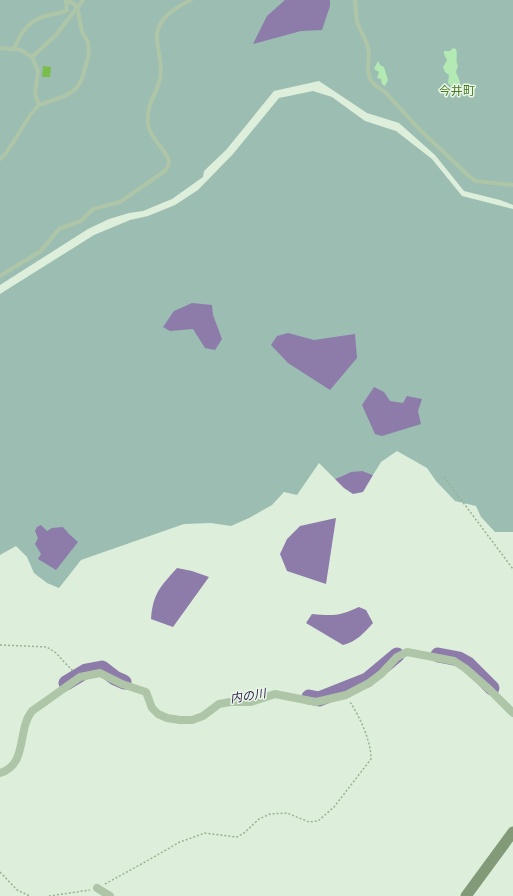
<svg xmlns="http://www.w3.org/2000/svg" width="513" height="896" viewBox="0 0 513 896" font-family="'DM Sans','Noto Sans JP',sans-serif">
	<style>
		.green { fill: #9bbdb2 }
		.sand { fill: #b3e9b3 }
		.water { fill: #8d7baa }
		.lines { fill: none; stroke-linecap: round; stroke-linejoin: round }
		.river { stroke: #8d7baa; stroke-width: 15 }
		.building { fill: #7bbd4b }
		.path { stroke: #99b291; stroke-width: 1.5; stroke-dasharray: 2 2; stroke-linecap: butt }
		.lane { stroke: #aec6a7; stroke-width: 4 }
		.street { stroke: #aec6a7; stroke-width: 8 }
		.secondary { stroke: #839a79; stroke-width: 11 }
		.labels { text-anchor: middle; dominant-baseline: central; stroke-width: 3; stroke-linejoin: round; paint-order: stroke }
		.neighbourhood-label { font-size: 12px; fill: #487725; stroke: #e8f7e6 }
		.water-label { font-size: 12px; font-style: italic; fill: #342052; stroke: #e8f7e6 }
	</style>
	<rect width="100%" height="100%" fill="#ddefda"/>
	<path class="green" d="M 0,0 L 513,0 L 513,205 L 500,200 L 464,191 L 435,155 L 399,123 L 367,113 L 319,81 L 274,91 L 226,150 L 204,171 L 203,177 L 172,199 L 143,211 L 129,213 L 109,219 L 88,229 L 0,285 Z
		M 313,91 L 332,97 L 365,121 L 396,131 L 432,159 L 462,196 L 513,209 L 513,532 L 495,532 L 481,517 L 476,506 L 455,501 L 436,481 L 427,468 L 397,451 L 381,462 L 373,475 C 357,469 350,472 335,479 L 319,463 L 297,495 L 284,492 L 272,505 L 249,518 L 231,526 L 211,523 L 184,524 L 81,560 L 59,588 L 47,583 L 34,573 L 27,557 L 16,546 L 0,555 L 0,294 L 94,235 L 130,220 L 148,216 L 175,205 L 198,190 L 233,154 L 279,98 Z"/>
	<path class="sand" d="M 453,48 L 456,49 C 458,55 455,61 458,66 L 456,72 L 460,82 L 458,86 C 454,87 450,86 448,83 L 449,75 L 445,72 L 443,67 L 447,60 L 444,54 L 444,51 L 450,51 Z
		M 378,61 L 380,65 L 384,67 L 388,80 L 385,86 L 382,84 L 381,79 L 377,78 L 379,72 L 374,69 Z"/>
	<path class="water" d="M 285,0 L 330,0 L 330,6 L 322,30 L 301,31 L 253,44 L 267,16 Z
		M 192,303 L 212,305 L 213,315 L 222,339 L 215,350 L 205,348 L 193,329 L 170,331 L 163,327 L 174,311 Z
		M 288,333 L 314,340 L 355,334 L 357,358 L 330,390 L 288,363 L 271,345 L 277,336 Z
		M 374,387 L 384,392 L 390,401 L 403,403 L 407,396 L 422,399 L 418,411 L 421,424 L 382,436 L 375,434 L 362,405 Z
		M 362,471 L 373,475 L 363,492 L 353,494 L 344,488 L 335,479 L 351,472 Z
		M 336,518 L 326,584 L 287,571 L 280,554 L 287,539 L 300,526 Z
		M 41,525 L 47,531 L 52,528 L 63,527 L 69,534 L 78,542 L 56,570 L 38,559 L 41,554 L 35,544 L 38,538 L 35,531 L 37,527 Z
		M 177,568 L 192,571 L 209,577 L 173,627 L 151,619 C 153,593 161,586 177,568 Z
		M 359,607 L 366,610 L 373,623 C 364,633 356,642 343,645 L 306,623 L 312,614 C 333,616 340,616 359,607 Z"/>
	<g class="lines">
		<path class="river" d="M 438,655 L 459,659 L 468,664 L 492,688
			M 66,683 L 86,671 L 102,668 L 115,678 L 124,682
			M 309,697 L 319,699 L 367,680 L 397,655"/>
	</g>
	<path class="building" d="M 43,66 L 51,67 L 50,77 L 42,77 Z"/>
	<g class="lines">
		<path class="path" d="M 444,477 L 513,569
			M 0,645 L 47,647 L 56,653 L 65,663 L 74,672
			M 0,872 L 17,890 L 30,896
			M 105,884 L 145,862 L 180,842 L 205,833 L 237,837 L 244,833 L 259,819 L 270,814 L 287,813 L 309,822 L 318,821 L 334,807 L 371,759 C 371,741 360,717 350,702
			M 49,896 L 90,890"/>
		<path class="lane" d="M 355,0 L 357,22 L 367,44 L 369,53 L 368,70 L 370,79 L 375,85 L 386,93 L 419,129 L 471,178 L 476,181 L 513,185
			M 0,48 L 21,50 L 32,57 L 38,71 L 35,94 L 39,105
			M 14,49 C 21,31 29,20 49,15 C 56,13 61,14 67,10 L 66,0
			M 32,57 L 56,35 L 83,0
			M 0,159 L 5,155 L 31,114 L 39,105 L 65,96 L 76,89 L 82,79 L 89,54 L 88,42 L 82,32 L 77,6 L 67,0
			M 0,276 L 41,251 L 59,229 L 81,221 L 93,209 L 120,202 L 165,171 C 167,168 169,165 169,163 C 170,153 149,139 148,123 C 146,105 156,95 160,79 C 163,64 158,53 157,39 C 155,20 176,7 191,0"/>
		<path class="street" d="M 0,773 C 28,765 17,729 32,711 L 80,677 L 100,673 L 122,684 L 146,692 L 152,708 L 158,714 L 167,718 L 180,720 L 192,720 L 203,716 L 219,704 L 230,702 L 251,702 L 275,694 L 316,702 L 346,695 L 369,683 L 381,674 L 397,657 L 407,652 L 454,661 L 465,668 L 489,689 L 513,713
			M 97,888 L 110,896"/>
		<path class="secondary" d="M 466,896 L 513,832"/>
	</g>
	<g class="labels">
		<g class="neighbourhood-label">
			<text x="457" y="91">今井町</text>
		</g>
		<g class="water-label">
			<text transform="translate(248 696) rotate(-9)">内の川</text>
		</g>
	</g>
</svg>
